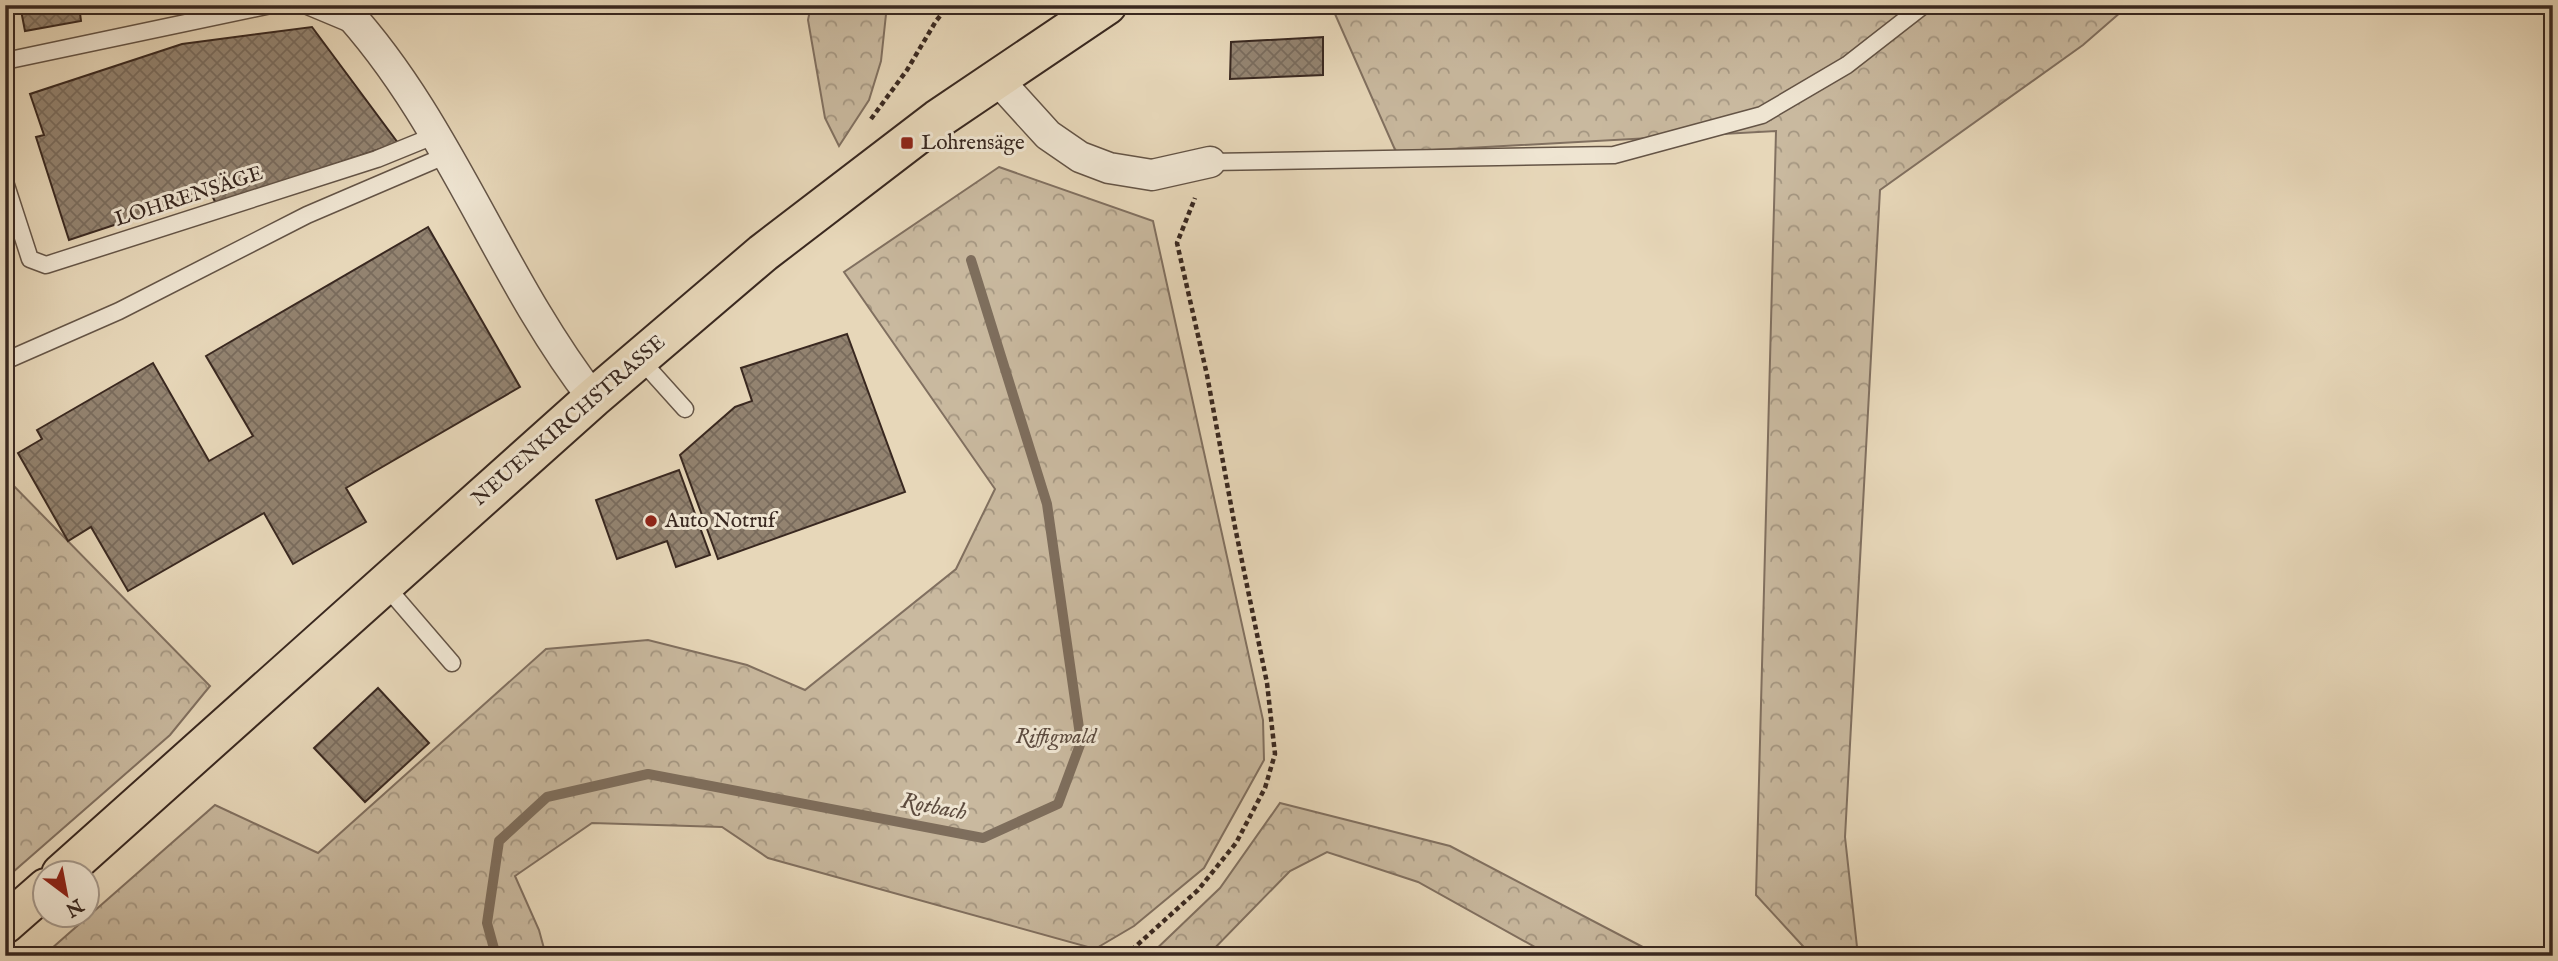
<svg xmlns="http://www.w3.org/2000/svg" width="2558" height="961" viewBox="0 0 2558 961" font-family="'IM FELL English',serif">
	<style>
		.forest { fill: url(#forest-crowns); stroke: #817060; stroke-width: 2 }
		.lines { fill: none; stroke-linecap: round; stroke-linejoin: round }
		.stream { stroke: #7e6e5d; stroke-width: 10 }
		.building { fill: url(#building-cross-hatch); stroke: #392820; stroke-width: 2 }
		.lane-casing { stroke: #645446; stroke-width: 19 }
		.street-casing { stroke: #645446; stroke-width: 33 }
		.primary-casing { stroke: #392820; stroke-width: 42 }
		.path { stroke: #392820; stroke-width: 4.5; stroke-dasharray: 5 3.5; stroke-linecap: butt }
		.lane { stroke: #efe5d2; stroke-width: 16 }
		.street { stroke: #efe5d2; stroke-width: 30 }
		.primary { stroke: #e7d7b9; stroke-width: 38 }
		.poi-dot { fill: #8f2418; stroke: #efe5d2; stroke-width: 2.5 }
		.labels { text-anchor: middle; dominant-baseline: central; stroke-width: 6; stroke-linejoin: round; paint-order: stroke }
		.poi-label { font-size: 21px; fill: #392820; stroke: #efe5d2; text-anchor: start }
		.street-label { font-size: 21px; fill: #392820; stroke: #efe5d2 }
		.park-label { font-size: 21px; font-style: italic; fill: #5d4c40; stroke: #efe5d2 }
		.water-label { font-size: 23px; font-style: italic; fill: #5c4b3e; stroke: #efe5d2 }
	</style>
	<defs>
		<pattern id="forest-crowns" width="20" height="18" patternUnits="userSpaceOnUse" patternTransform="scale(1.75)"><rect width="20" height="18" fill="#c9b99f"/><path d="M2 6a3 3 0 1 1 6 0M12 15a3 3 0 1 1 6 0" fill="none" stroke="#a49681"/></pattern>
		<pattern id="building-cross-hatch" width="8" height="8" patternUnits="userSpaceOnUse" patternTransform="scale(1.75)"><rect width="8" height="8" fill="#938370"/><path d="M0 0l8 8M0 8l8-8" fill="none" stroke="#796b5c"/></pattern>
	</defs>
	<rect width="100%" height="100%" fill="#e7d7b9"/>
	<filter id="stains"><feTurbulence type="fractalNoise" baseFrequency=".00286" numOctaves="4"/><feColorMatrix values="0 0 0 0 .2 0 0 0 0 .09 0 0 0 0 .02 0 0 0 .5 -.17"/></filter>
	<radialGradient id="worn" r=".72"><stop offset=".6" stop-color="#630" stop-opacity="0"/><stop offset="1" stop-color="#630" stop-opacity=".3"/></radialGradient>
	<path class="forest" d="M 811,5 L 887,5 L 881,61 L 869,100 L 839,146 L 825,118 L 808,20 Z
		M 1331,5 L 2129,5 L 2083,45 L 1880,190 L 1845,837 L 1858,956 L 1812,956 L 1756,895 L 1776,131 L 1396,152 Z
		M 999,167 L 1153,221 L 1263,720 L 1264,760 L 1204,868 L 1134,926 L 1095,949 L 768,858 L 722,827 L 592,823 L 515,876 L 539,930 L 546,956 L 43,956 L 215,805 L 318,853 L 546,649 L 648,640 L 747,665 L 805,690 L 956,569 L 995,489 L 844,272 Z
		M 5,477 L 210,686 L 170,735 L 5,879 Z
		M 1280,803 L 1450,846 L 1660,956 L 1551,956 L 1418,882 L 1327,852 L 1290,871 L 1207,956 L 1149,956 L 1220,888 Z"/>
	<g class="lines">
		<path class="stream" d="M 496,956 L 487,923 L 499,841 L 547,797 L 648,774 L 983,838 L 1058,804 L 1081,742 L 1047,504 L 971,260"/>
	</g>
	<path class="building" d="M 20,5 L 79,5 L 81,21 L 25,31 Z
		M 312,27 L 398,143 L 216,204 L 211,193 L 69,240 L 36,137 L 44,135 L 30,94 L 182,44 Z
		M 1323,37 L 1323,75 L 1230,79 L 1231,42 Z
		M 428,227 L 520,387 L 346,488 L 366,522 L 293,564 L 264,513 L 128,591 L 91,527 L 68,541 L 18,453 L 42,439 L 37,430 L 153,363 L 209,461 L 253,436 L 206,356 Z
		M 847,334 L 905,492 L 718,559 L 680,455 L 735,407 L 752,401 L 741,368 Z
		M 679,470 L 710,555 L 676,567 L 667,541 L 617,559 L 596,500 Z
		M 378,688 L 429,743 L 365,802 L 314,748 Z"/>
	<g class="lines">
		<defs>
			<path id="lane" d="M 305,5 L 348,23
				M 5,61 L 271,5
				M 1210,162 L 1614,155 L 1762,115 L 1847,65 L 1924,5
				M 5,182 L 30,259 L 46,265 L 377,159 L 436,135
				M 640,359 L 685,409
				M 5,361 L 119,311 L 307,215 L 447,155
				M 384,584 L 452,663"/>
			<path id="street" d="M 341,5 C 448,119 498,276 593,398
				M 997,79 L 1048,135 L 1080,157 L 1109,168 L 1152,175 L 1210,162"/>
			<path id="primary" d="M 61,874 L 593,398 L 763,253 L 938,119 L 1107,5
				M 5,924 L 46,888"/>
		</defs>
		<use href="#lane" class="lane-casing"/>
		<use href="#street" class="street-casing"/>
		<use href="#primary" class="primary-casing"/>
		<path class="path" d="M 871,119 L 907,70 L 936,21 L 949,5
			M 1125,956 L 1198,890 L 1236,843 L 1265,788 L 1275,754 L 1267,683 L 1235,527 L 1207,375 L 1177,243 L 1195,198"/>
		<use href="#lane" class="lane"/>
		<use href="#street" class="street"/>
		<use href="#primary" class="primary"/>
	</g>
	<g class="poi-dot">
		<rect x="900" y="136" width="14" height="14" rx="3.5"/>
		<circle cx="651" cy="521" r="7"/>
	</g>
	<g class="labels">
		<g class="poi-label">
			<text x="921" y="143">Lohrensäge</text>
			<text x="665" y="521">Auto Notruf</text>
		</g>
		<g class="street-label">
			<text transform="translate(189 197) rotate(-18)">LOHRENSÄGE</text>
			<text transform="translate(569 421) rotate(-41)">NEUENKIRCHSTRASSE</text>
		</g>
		<g class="park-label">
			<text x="1056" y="737">Riffigwald</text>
		</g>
		<g class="water-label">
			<text transform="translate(934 807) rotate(11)">Rotbach</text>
		</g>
	</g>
	<rect width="2558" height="961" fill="none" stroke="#e7d7b9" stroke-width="28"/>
	<rect x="7" y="7" width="2544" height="947" fill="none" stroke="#392820" stroke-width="3.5"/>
	<rect x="14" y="14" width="2530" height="933" fill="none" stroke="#392820" stroke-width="2"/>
	<g transform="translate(66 894) rotate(148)"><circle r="33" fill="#efe5d2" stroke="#a6998b" stroke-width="2"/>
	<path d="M0-5L12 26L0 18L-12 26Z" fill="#8f2418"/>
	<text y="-10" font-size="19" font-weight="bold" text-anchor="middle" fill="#392820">N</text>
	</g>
	<rect width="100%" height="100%" filter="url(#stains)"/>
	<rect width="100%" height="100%" fill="url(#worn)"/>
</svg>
